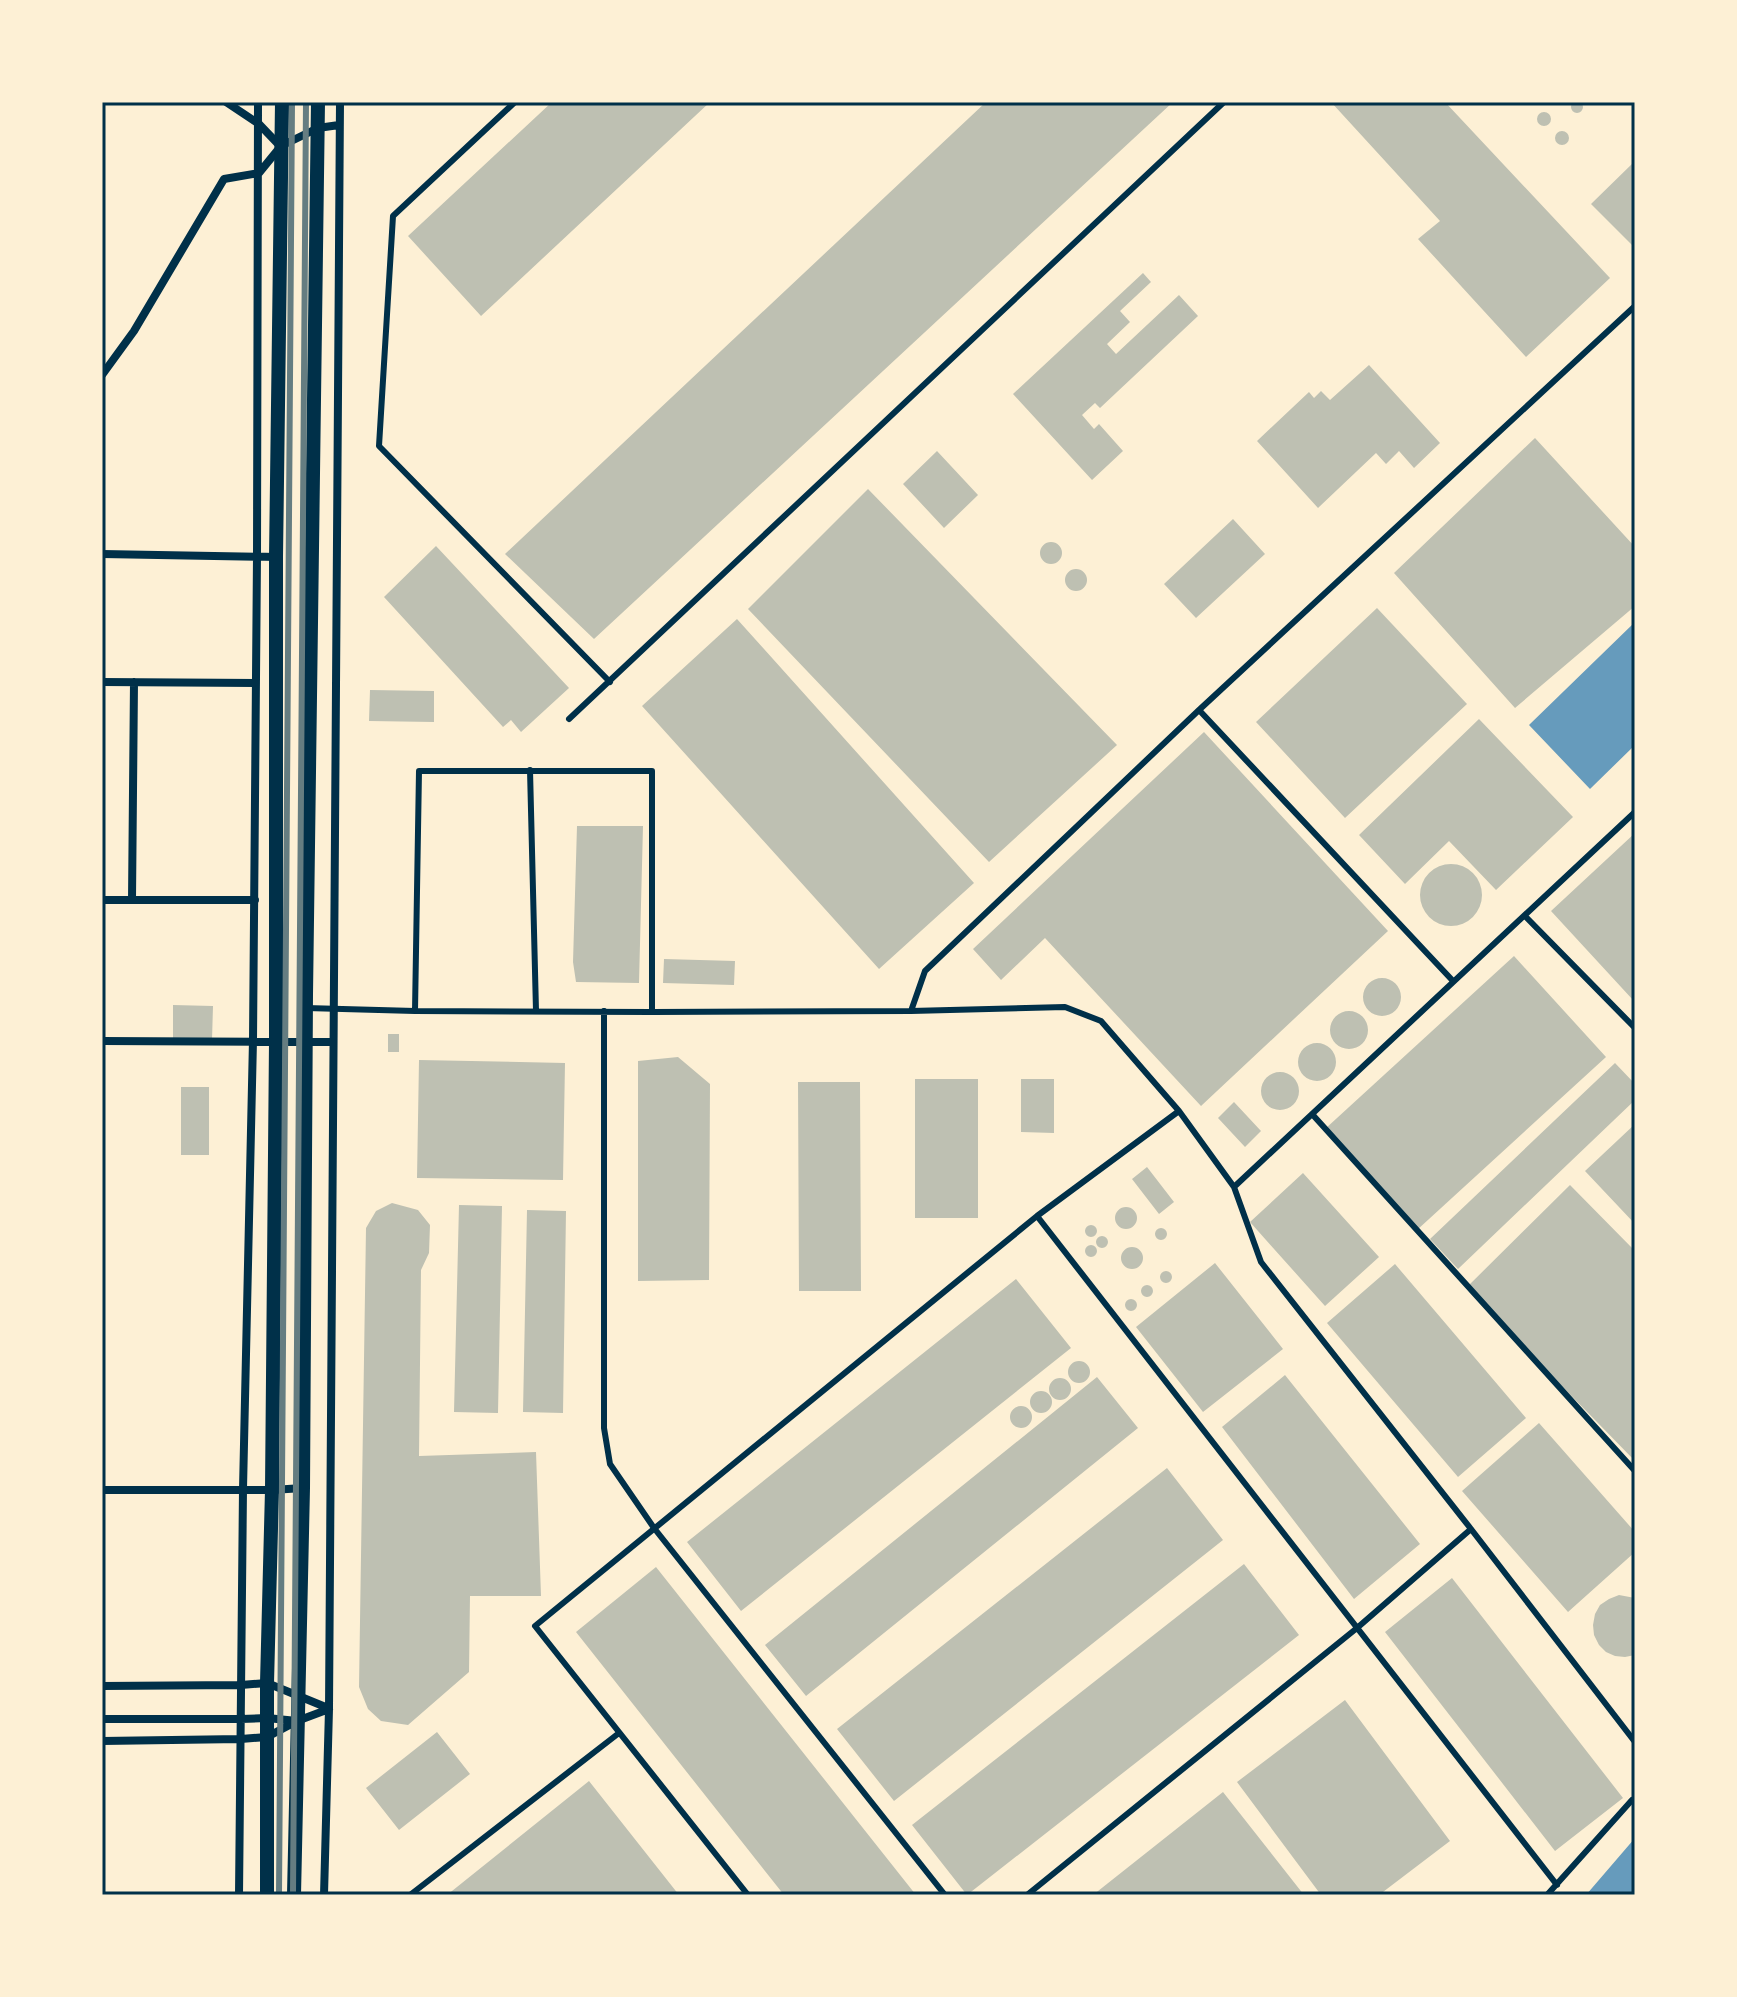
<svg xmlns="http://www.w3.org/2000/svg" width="1737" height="1997" viewBox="0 0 1737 1997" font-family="'Fira Sans',sans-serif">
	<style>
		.water { fill: #669bbc }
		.building { fill: #bec0b2 }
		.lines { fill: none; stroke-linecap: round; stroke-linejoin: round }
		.service { stroke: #003049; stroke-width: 6 }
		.minor { stroke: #003049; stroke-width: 8 }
		.tertiary { stroke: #003049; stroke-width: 14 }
		.rail { stroke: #657d81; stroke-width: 6 }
		.neatline { fill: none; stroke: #003049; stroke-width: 3 }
	</style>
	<rect width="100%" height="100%" fill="#fdf0d5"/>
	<path class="water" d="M 1635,622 L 1635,745 L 1590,789 L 1529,725 Z
		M 1635,1838 L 1635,1895 L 1586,1895 Z"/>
	<path class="building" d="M1571 107a6 6 0 1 1 12 0a6 6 0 1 1-12 0Z
		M 552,102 L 710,102 L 481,316 L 408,236 Z
		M 986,102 L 1173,102 L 594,639 L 505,554 Z
		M 1331,102 L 1445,102 L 1610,278 L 1526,357 L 1418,239 L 1440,221 Z
		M1537 119a7 7 0 1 1 14 0a7 7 0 1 1-14 0Z
		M1555 138a7 7 0 1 1 14 0a7 7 0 1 1-14 0Z
		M 1635,161 L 1635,248 L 1591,204 Z
		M 1143,273 L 1151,282 L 1120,311 L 1130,322 L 1107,344 L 1116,354 L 1179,295 L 1198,316 L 1100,408 L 1095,403 L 1082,415 L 1094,429 L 1099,424 L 1123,451 L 1092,480 L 1013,394 Z
		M 1369,365 L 1440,443 L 1414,468 L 1399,451 L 1386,464 L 1376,453 L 1318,508 L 1257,441 L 1309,392 L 1314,398 L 1321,391 L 1330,400 Z
		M 1535,438 L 1635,547 L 1635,606 L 1515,708 L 1394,573 Z
		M 937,451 L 978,495 L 944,528 L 903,484 Z
		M 868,489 L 1117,745 L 989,862 L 748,609 Z
		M 1233,519 L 1265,554 L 1196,618 L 1164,584 Z
		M1040 553a11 11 0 1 1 22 0a11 11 0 1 1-22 0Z
		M 436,546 L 569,688 L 521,732 L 511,720 L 503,727 L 384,597 Z
		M1065 580a11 11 0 1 1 22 0a11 11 0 1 1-22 0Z
		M 1377,608 L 1467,704 L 1345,818 L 1256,722 Z
		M 737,619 L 974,883 L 879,969 L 642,706 Z
		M 370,690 L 434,691 L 434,722 L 369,721 Z
		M 1479,719 L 1573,817 L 1496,890 L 1449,841 L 1405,884 L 1359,835 Z
		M 1204,732 L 1388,931 L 1201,1106 L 1045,938 L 1001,980 L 973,949 Z
		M 577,826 L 643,826 L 639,983 L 576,982 L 573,962 Z
		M 1635,833 L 1635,998 L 1633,1000 L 1551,911 Z
		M1420 895a31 31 0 1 1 62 0a31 31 0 1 1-62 0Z
		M 1514,956 L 1606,1057 L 1417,1230 L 1325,1129 Z
		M 664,959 L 735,961 L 734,985 L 663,983 Z
		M1363 997a19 19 0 1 1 38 0a19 19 0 1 1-38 0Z
		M 173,1005 L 213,1006 L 212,1040 L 173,1040 Z
		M1330 1030a19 19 0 1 1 38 0a19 19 0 1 1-38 0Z
		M 388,1034 L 399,1034 L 399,1052 L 388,1052 Z
		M1298 1062a19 19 0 1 1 38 0a19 19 0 1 1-38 0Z
		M 678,1057 L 710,1084 L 709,1280 L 638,1281 L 638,1061 Z
		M 419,1060 L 565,1063 L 563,1180 L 417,1178 Z
		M 1615,1063 L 1635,1084 L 1635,1100 L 1458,1269 L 1430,1239 Z
		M1261 1091a19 19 0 1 1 38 0a19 19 0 1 1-38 0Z
		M 915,1079 L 978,1079 L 978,1218 L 915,1218 Z
		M 1021,1079 L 1054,1079 L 1054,1133 L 1021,1132 Z
		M 798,1082 L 860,1082 L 861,1291 L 799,1291 Z
		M 181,1087 L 209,1087 L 209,1155 L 181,1155 Z
		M 1234,1102 L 1261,1131 L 1245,1147 L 1218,1118 Z
		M 1635,1124 L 1635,1224 L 1585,1171 Z
		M 1147,1167 L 1174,1202 L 1159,1214 L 1132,1179 Z
		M 1303,1173 L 1379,1257 L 1325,1306 L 1250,1222 Z
		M 1570,1185 L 1635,1251 L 1635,1461 L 1466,1288 Z
		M 392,1203 L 418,1210 L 430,1225 L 429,1253 L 421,1270 L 419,1456 L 536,1452 L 541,1596 L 470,1596 L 469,1672 L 408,1725 L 381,1721 L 368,1709 L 359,1687 L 366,1228 L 376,1211 Z
		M 459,1205 L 502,1206 L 498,1413 L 454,1412 Z
		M1115 1218a11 11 0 1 1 22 0a11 11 0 1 1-22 0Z
		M 527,1210 L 566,1211 L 563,1413 L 523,1412 Z
		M1085 1231a6 6 0 1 1 12 0a6 6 0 1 1-12 0Z
		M1155 1234a6 6 0 1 1 12 0a6 6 0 1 1-12 0Z
		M1096 1242a6 6 0 1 1 12 0a6 6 0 1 1-12 0Z
		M1085 1251a6 6 0 1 1 12 0a6 6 0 1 1-12 0Z
		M1121 1258a11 11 0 1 1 22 0a11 11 0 1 1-22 0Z
		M 1215,1263 L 1283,1349 L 1203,1412 L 1136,1327 Z
		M 1395,1264 L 1526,1418 L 1458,1477 L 1327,1323 Z
		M1160 1277a6 6 0 1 1 12 0a6 6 0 1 1-12 0Z
		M 1016,1279 L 1071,1348 L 741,1611 L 687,1542 Z
		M1141 1291a6 6 0 1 1 12 0a6 6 0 1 1-12 0Z
		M1125 1305a6 6 0 1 1 12 0a6 6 0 1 1-12 0Z
		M1068 1372a11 11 0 1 1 22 0a11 11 0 1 1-22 0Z
		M 1285,1375 L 1420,1544 L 1354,1599 L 1222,1427 Z
		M 1097,1377 L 1138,1428 L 806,1696 L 765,1645 Z
		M1049 1389a11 11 0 1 1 22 0a11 11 0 1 1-22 0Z
		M1030 1402a11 11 0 1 1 22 0a11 11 0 1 1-22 0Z
		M1010 1417a11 11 0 1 1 22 0a11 11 0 1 1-22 0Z
		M 1539,1423 L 1635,1532 L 1635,1552 L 1568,1612 L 1462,1491 Z
		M 1167,1468 L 1223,1540 L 894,1801 L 837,1729 Z
		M 1244,1564 L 1299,1635 L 967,1895 L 912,1825 Z
		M 656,1567 L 916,1895 L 784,1895 L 576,1632 Z
		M 1452,1578 L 1623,1798 L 1555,1851 L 1385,1632 Z
		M 1619,1595 L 1635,1598 L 1635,1655 L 1625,1657 L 1615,1656 L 1606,1652 L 1599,1645 L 1594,1635 L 1593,1625 L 1595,1614 L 1600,1605 L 1609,1599 Z
		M 1345,1700 L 1450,1841 L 1379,1895 L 1321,1895 L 1237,1782 Z
		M 437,1732 L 470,1774 L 399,1830 L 366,1788 Z
		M 589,1781 L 679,1895 L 447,1895 Z
		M 1223,1792 L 1304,1895 L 1093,1895 Z"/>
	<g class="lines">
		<path class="service" d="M 515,102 L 393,216 L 379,446 L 610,682
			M 1199,710 L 1453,981
			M 569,719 L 1224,102
			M 530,770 L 536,1011
			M 1525,916 L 1635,1028
			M 306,1008 L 415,1011 L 652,1012 L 911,1011 L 1065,1007 L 1101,1021 L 1179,1111 L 1234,1187 L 1261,1262 L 1471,1529 L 1635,1742
			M 415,1011 L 419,771 L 652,771 L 652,1012
			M 604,1011 L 604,1428 L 610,1464 L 654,1528 L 945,1895
			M 911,1011 L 925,971 L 1199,710 L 1635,306
			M 1312,1114 L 1635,1471
			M 1234,1187 L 1635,812
			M 1037,1216 L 1557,1885
			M 410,1895 L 619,1733
			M 748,1895 L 535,1626 L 1037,1216 L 1179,1111
			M 1027,1895 L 1357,1628 L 1471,1529
			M 1547,1895 L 1632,1800"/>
		<path class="minor" d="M 226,102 L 259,124 L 280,146
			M 102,375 L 134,331 L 224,179 L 259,173 L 281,146 L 318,128 L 339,125
			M 102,554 L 276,557
			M 102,682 L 256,683
			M 102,900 L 255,900
			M 132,900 L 134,682
			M 102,1041 L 333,1042
			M 102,1490 L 272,1490 L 303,1488
			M 102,1686 L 241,1685 L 267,1683 L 328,1708
			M 102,1719 L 241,1719 L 267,1718 L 297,1721
			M 102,1741 L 241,1739 L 267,1737 L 297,1721 L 329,1709
			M 239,1895 L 243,1489 L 253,1040 L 257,556 L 258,102
			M 324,1895 L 329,1709 L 340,102"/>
		<path class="tertiary" d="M 267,1895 L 267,1683 L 272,1490 L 276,1041 L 276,557 L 282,102
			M 294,1895 L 303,1488 L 306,995 L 318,102"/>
		<path class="rail" d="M 279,1895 L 292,102
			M 293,1895 L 306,102"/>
	</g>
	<rect width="1737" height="1997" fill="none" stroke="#fdf0d5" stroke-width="208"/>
	<rect x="104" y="104" width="1529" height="1789" class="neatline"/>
</svg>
